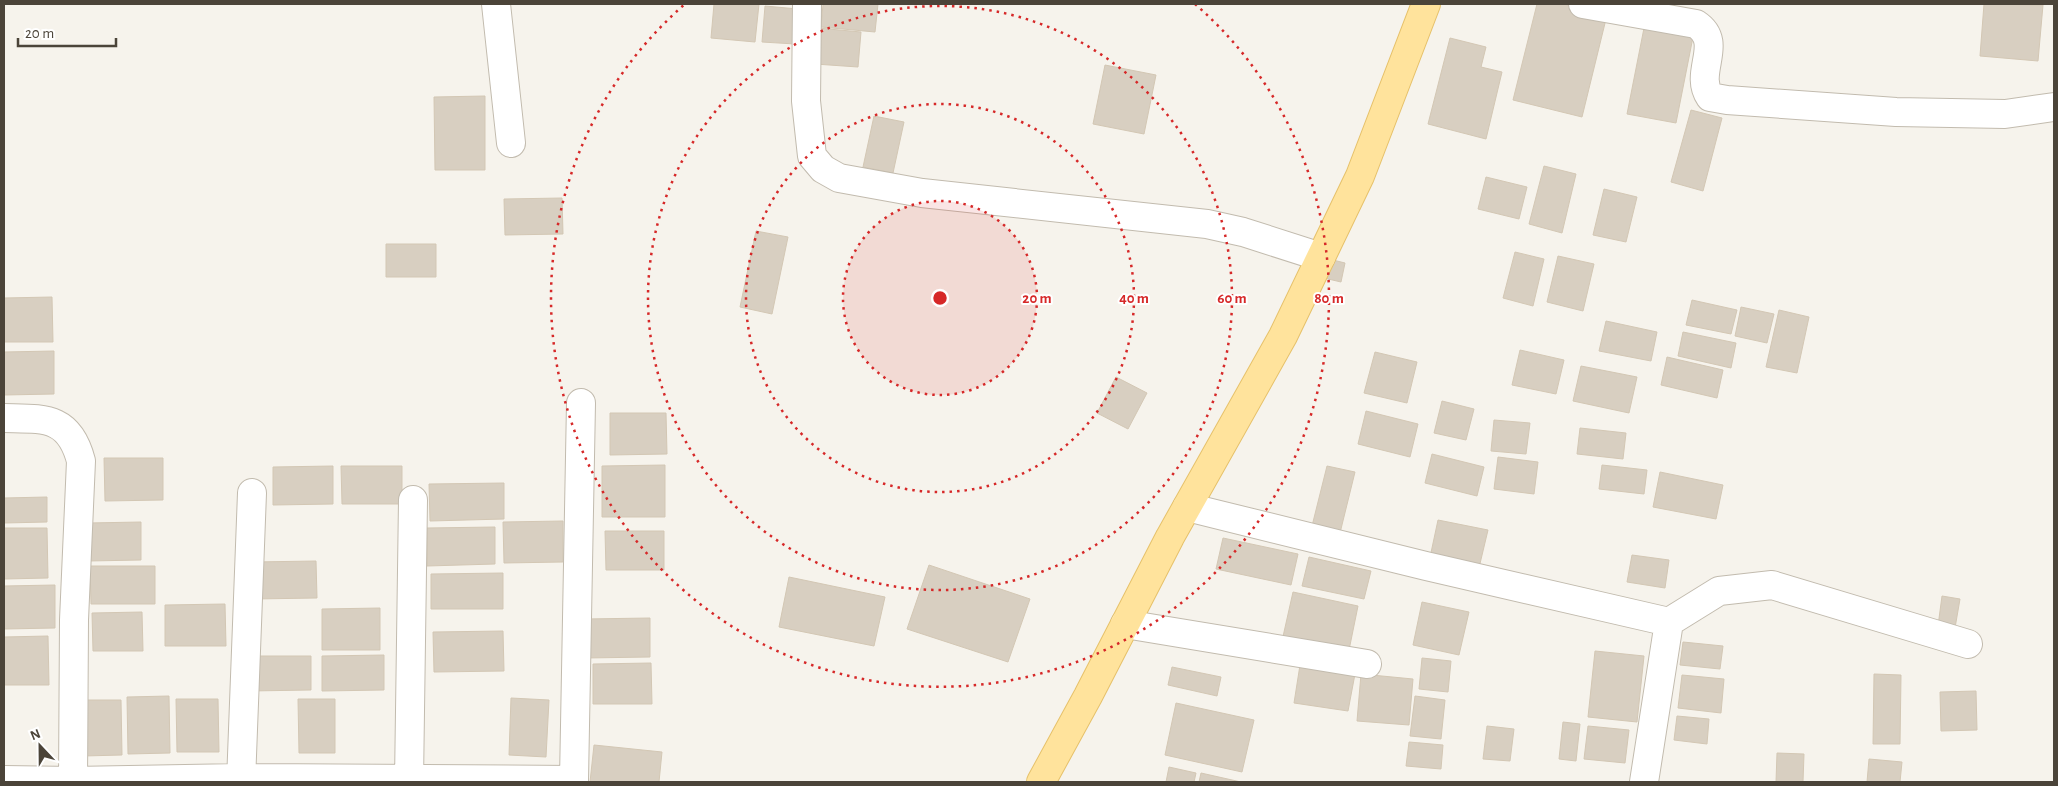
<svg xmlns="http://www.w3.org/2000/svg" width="2058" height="786" viewBox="0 0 2058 786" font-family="'Alegreya Sans',sans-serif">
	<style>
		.building { fill: #d8cfc1; stroke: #d3c7b4 }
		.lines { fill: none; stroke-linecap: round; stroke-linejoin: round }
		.minor-casing { stroke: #c2bbae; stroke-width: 30 }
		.major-casing { stroke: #e6c16a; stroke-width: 30 }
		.minor { stroke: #fff; stroke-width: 28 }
		.major { stroke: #ffe39c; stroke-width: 28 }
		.ring { fill: none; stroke: #d62828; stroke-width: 2.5; stroke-dasharray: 2.5 5 }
		.centre { fill: #d62828; stroke: #fff; stroke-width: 2.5 }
		.ring-label { font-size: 15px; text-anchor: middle; font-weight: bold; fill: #d62828; stroke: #fff; stroke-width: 4; stroke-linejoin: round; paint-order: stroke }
	</style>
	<rect width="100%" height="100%" fill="#f6f3ec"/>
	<path class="building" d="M 714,4 L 759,4 L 755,42 L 711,38 Z
		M 823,4 L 878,4 L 875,32 L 821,27 Z
		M 1537,4 L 1564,4 L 1607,15 L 1582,117 L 1513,100 Z
		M 1984,4 L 2043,5 L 2038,61 L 1980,56 Z
		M 765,6 L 798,9 L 795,44 L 762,42 Z
		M 1645,23 L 1694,32 L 1676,123 L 1627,114 Z
		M 818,28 L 861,32 L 858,67 L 815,64 Z
		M 1450,38 L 1486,47 L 1481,67 L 1502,72 L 1486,139 L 1428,124 Z
		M 1105,65 L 1156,75 L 1144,134 L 1093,124 Z
		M 485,96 L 485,170 L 435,170 L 434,97 Z
		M 1691,110 L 1722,118 L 1703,191 L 1671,182 Z
		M 874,116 L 904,122 L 893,173 L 863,167 Z
		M 1544,166 L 1576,174 L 1562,233 L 1529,224 Z
		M 1486,177 L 1527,187 L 1519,219 L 1478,209 Z
		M 1604,189 L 1637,197 L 1626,242 L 1593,235 Z
		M 562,198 L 563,234 L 505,235 L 504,199 Z
		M 756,231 L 788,237 L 772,314 L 740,307 Z
		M 386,244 L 436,244 L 436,277 L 386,277 Z
		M 1515,252 L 1544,259 L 1533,306 L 1503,298 Z
		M 1558,256 L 1594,264 L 1583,311 L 1547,302 Z
		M 1329,259 L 1345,263 L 1341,282 L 1324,278 Z
		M 52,297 L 53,342 L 4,342 L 4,298 Z
		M 1692,300 L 1737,310 L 1731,334 L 1686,325 Z
		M 1741,307 L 1774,314 L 1767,343 L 1735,336 Z
		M 1779,310 L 1809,317 L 1797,373 L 1766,367 Z
		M 1606,321 L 1657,332 L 1651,361 L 1599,351 Z
		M 1683,332 L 1736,343 L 1731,368 L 1678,356 Z
		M 1520,350 L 1564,360 L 1556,394 L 1512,385 Z
		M 54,351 L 54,394 L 4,395 L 4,352 Z
		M 1375,352 L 1417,362 L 1407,403 L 1364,393 Z
		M 1667,357 L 1723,370 L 1717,398 L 1661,385 Z
		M 1581,366 L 1637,377 L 1629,413 L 1573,401 Z
		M 1116,377 L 1147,393 L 1128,429 L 1097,413 Z
		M 1442,401 L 1474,409 L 1466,440 L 1434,433 Z
		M 1366,411 L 1418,424 L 1410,457 L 1358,444 Z
		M 610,413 L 666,413 L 667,454 L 610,455 Z
		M 1494,420 L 1530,423 L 1526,454 L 1491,451 Z
		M 1580,428 L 1626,433 L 1623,459 L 1577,454 Z
		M 1432,454 L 1484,467 L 1477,496 L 1425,483 Z
		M 1498,457 L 1538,462 L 1534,494 L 1494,489 Z
		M 104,458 L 163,458 L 163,500 L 105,501 Z
		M 665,465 L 665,517 L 602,517 L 602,466 Z
		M 1602,465 L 1647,470 L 1644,494 L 1599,489 Z
		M 333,466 L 333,504 L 273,505 L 273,467 Z
		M 341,466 L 402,466 L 402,504 L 342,504 Z
		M 1327,466 L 1355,472 L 1340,533 L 1312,526 Z
		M 1660,472 L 1723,485 L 1716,519 L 1653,507 Z
		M 504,483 L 504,519 L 430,521 L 429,484 Z
		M 47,497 L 47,522 L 4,523 L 4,498 Z
		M 1438,520 L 1488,530 L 1478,572 L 1429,562 Z
		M 563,521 L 563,562 L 504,563 L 503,522 Z
		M 141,522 L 141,560 L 88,561 L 88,523 Z
		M 495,527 L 495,564 L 427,566 L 427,528 Z
		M 4,528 L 47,528 L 48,578 L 4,579 Z
		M 605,531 L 664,531 L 664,570 L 606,570 Z
		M 1223,538 L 1298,554 L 1291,585 L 1216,569 Z
		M 1632,555 L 1669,560 L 1665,588 L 1627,582 Z
		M 1309,557 L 1371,571 L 1364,599 L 1302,586 Z
		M 316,561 L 317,598 L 254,599 L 253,562 Z
		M 929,565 L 1030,599 L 1008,662 L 907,629 Z
		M 90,566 L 155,566 L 155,604 L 91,604 Z
		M 503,573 L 503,609 L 431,609 L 431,574 Z
		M 789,577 L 885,597 L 874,646 L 779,627 Z
		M 55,585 L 55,628 L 4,629 L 4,586 Z
		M 1293,592 L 1358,606 L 1348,655 L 1282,641 Z
		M 1942,596 L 1960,599 L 1955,628 L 1938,626 Z
		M 1422,602 L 1469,612 L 1459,655 L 1413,645 Z
		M 225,604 L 226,646 L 165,646 L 165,605 Z
		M 380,608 L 380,650 L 322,650 L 322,609 Z
		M 142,612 L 143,651 L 93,651 L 92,613 Z
		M 650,618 L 650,657 L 585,658 L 585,619 Z
		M 503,631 L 504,671 L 434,672 L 433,632 Z
		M 48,636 L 49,685 L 4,685 L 4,637 Z
		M 1683,642 L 1723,646 L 1720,669 L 1680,665 Z
		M 1595,651 L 1644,656 L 1637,722 L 1588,717 Z
		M 384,655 L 384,690 L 322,691 L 322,656 Z
		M 250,656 L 311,656 L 311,690 L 250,691 Z
		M 1422,658 L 1451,661 L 1448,692 L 1419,689 Z
		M 651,663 L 652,704 L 593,704 L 593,664 Z
		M 1300,665 L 1355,674 L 1348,711 L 1294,703 Z
		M 1172,667 L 1221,677 L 1217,696 L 1168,685 Z
		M 1361,674 L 1413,679 L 1409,725 L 1357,721 Z
		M 1874,674 L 1901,675 L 1900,744 L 1873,744 Z
		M 1682,675 L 1724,679 L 1721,713 L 1678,708 Z
		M 1976,691 L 1977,730 L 1941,731 L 1940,692 Z
		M 169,696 L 170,753 L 128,754 L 127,697 Z
		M 1415,696 L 1445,700 L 1441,739 L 1410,736 Z
		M 511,698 L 549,700 L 546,757 L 509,755 Z
		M 176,699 L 218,699 L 219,752 L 177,752 Z
		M 298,699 L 335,699 L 335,753 L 299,753 Z
		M 82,700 L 121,700 L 122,755 L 83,756 Z
		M 1176,703 L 1254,720 L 1242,772 L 1165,755 Z
		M 1677,716 L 1709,719 L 1707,744 L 1674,740 Z
		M 1563,722 L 1580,724 L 1576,761 L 1559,759 Z
		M 1487,726 L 1514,729 L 1510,761 L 1483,759 Z
		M 1588,726 L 1629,730 L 1625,763 L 1584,759 Z
		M 1409,742 L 1443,745 L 1441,769 L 1406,766 Z
		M 594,745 L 662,752 L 659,782 L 590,782 Z
		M 1777,753 L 1804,754 L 1803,782 L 1776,782 Z
		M 1869,759 L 1902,762 L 1900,782 L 1867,782 Z
		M 1169,767 L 1196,773 L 1194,782 L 1166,782 Z
		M 1201,773 L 1241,782 L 1199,782 Z"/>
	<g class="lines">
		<defs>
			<path id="minor" d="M 496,4 L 511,143
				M 807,4 L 806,101 L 812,156 L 823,169 L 839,178 L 922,193 L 1207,224 L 1243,232 L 1321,257
				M 1583,4 L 1696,24 C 1725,43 1693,72 1710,97 L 1727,100 L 1896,112 L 2005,114 L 2054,107
				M 4,418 C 43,419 69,415 81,461 L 74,620 L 73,782
				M 1187,507 L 1426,566 L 1669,622 L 1719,591 L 1772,585 L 1968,644
				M 1125,624 L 1367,664
				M 4,780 L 73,781 L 241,778 L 574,780 L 574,782
				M 574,780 L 581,403
				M 241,782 L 252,493
				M 409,782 L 413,500
				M 1644,782 L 1669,622"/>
			<path id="major" d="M 1041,782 L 1088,696 L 1170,537 L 1283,336 L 1360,176 L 1426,4"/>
		</defs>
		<use href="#minor" class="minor-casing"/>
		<use href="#major" class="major-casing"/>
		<use href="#minor" class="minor"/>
		<use href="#major" class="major"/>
	</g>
	<circle cx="940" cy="298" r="97" fill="#d62828" fill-opacity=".12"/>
	<g class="ring">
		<circle cx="940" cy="298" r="97"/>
		<circle cx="940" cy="298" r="194"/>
		<circle cx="940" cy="298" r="292"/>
		<path d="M1195 4A389 389 0 1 1 685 4"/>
	</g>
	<circle cx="940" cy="298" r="8" class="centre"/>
	<g class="ring-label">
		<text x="1037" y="303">20 m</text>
		<text x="1134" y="303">40 m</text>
		<text x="1232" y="303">60 m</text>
		<text x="1329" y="303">80 m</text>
	</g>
	<rect width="2058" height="786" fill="none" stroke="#4b4439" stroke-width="10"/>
	<g transform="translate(40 746) rotate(338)" stroke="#ffffff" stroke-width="4" paint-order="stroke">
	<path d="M0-4L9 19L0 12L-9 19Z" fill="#4b4439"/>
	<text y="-8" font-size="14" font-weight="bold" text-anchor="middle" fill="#4b4439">N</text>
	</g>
	<path d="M18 38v8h98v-8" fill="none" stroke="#4b4439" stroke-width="2.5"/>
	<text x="25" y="38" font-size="15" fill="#4b4439" stroke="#ffffff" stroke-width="4" paint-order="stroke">20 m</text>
</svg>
